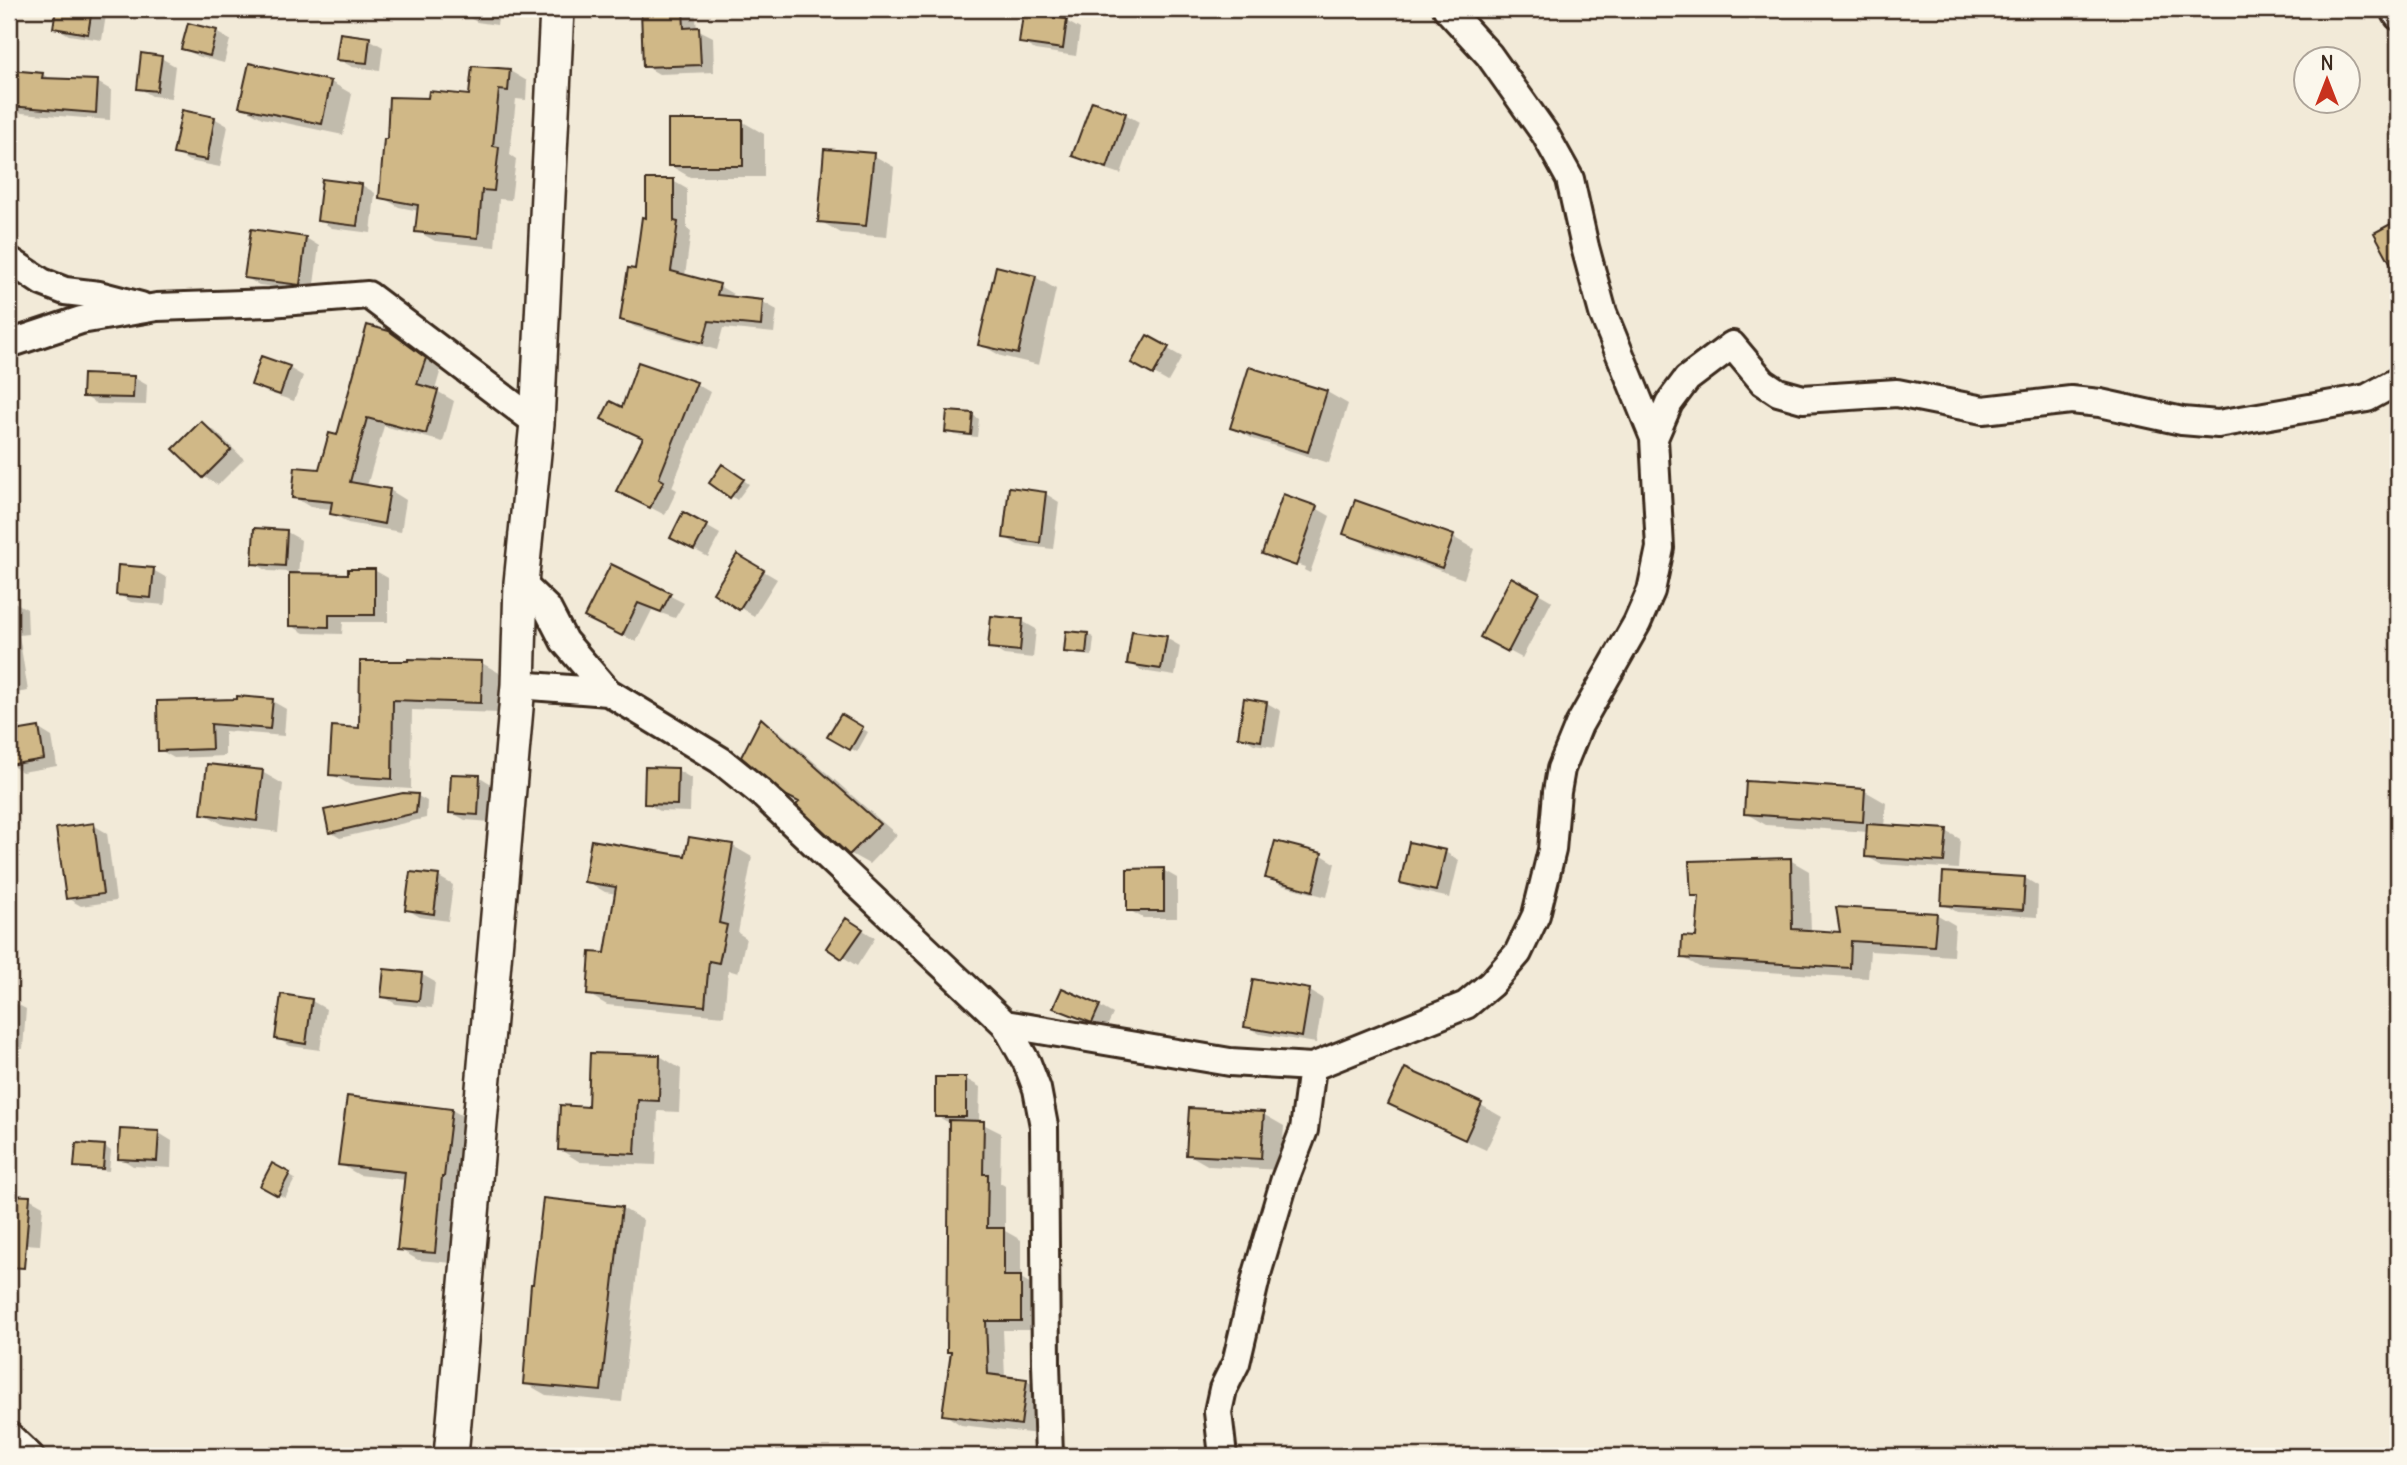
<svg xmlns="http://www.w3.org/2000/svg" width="2407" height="1465" viewBox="0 0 2407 1465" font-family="Delius,sans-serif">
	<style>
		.shadow { fill: #0003 }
		.building { fill: #d0b887; stroke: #3b2a1e; stroke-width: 2 }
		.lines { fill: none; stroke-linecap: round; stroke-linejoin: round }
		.minor-casing { stroke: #3b2a1e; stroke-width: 32 }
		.tertiary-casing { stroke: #3b2a1e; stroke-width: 38 }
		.minor { stroke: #fbf7ec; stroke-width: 26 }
		.tertiary { stroke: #fbf7ec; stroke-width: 33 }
	</style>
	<rect width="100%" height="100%" fill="#f2ead8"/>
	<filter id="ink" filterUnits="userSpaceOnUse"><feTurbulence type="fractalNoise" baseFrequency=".0143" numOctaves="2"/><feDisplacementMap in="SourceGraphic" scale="14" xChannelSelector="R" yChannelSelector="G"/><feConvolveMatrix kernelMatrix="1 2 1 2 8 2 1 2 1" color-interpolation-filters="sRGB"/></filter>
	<g filter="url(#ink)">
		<path class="shadow" d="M 58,9 L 107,9 L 102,40 L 69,35 L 55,27 Z
			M 459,9 L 500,9 L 497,25 L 477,22 L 459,12 Z
			M 641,9 L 695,9 L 697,29 L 713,37 L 714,72 L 659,74 L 645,66 Z
			M 1066,21 L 1080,29 L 1076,56 L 1035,50 L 1021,42 Z
			M 216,32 L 230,40 L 224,63 L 197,56 L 183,48 Z
			M 369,39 L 383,47 L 380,70 L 352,67 L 338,59 Z
			M 161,58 L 175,66 L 171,98 L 152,96 L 139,88 Z
			M 250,65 L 331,82 L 352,94 L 343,135 L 262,118 L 241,106 Z
			M 474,67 L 510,71 L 527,81 L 526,100 L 516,99 L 510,155 L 516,159 L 511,200 L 499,199 L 495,247 L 435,241 L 417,231 L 419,211 L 399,207 L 381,197 L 430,99 L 471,97 Z
			M 9,72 L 42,74 L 52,80 L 97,82 L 111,90 L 110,120 L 9,112 Z
			M 1125,114 L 1139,122 L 1121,174 L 1088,163 L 1074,155 Z
			M 214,118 L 228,126 L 220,167 L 189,161 L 175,153 Z
			M 743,122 L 764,134 L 764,177 L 690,177 L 669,165 Z
			M 873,155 L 894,167 L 887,237 L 841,233 L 820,221 Z
			M 673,181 L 687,189 L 687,229 L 691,231 L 685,276 L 719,286 L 733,294 L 731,299 L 763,302 L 777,310 L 774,333 L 723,328 L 717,350 L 635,327 L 622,319 L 637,271 L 648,220 Z
			M 362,185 L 375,193 L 371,233 L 332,228 L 319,220 Z
			M 306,238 L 319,246 L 313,292 L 259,285 L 245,277 Z
			M 1035,277 L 1056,289 L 1039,365 L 1001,356 L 980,344 Z
			M 389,333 L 406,343 L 441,369 L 435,390 L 454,401 L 443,442 L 384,426 L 367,486 L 390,490 L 406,500 L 401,532 L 348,523 L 332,513 L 332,509 L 310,507 L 294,497 L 320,471 Z
			M 1147,337 L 1182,357 L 1168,382 L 1133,362 Z
			M 262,358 L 289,368 L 303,376 L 294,401 L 266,392 L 253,384 Z
			M 639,364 L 696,384 L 710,392 L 672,487 L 677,490 L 665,515 L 632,498 L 645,438 L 623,409 Z
			M 1250,369 L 1327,392 L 1348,404 L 1329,463 L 1253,439 L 1232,427 Z
			M 133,377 L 147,385 L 146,405 L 97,404 L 84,396 Z
			M 973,415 L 979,419 L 977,437 L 954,435 L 947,431 Z
			M 201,423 L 215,431 L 244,459 L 218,485 L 204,477 Z
			M 729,470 L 749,484 L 737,500 L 711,482 Z
			M 1046,494 L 1059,502 L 1053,549 L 1018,545 L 1004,537 Z
			M 1316,508 L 1330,516 L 1310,573 L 1304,570 L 1305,567 L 1276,558 L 1276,561 L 1264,554 Z
			M 706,526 L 720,534 L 708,557 L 686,545 Z
			M 287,532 L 301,540 L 298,575 L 350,576 L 374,570 L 388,578 L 388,622 L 343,622 L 342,634 L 304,633 L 290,625 L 291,572 L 268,571 L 254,563 Z
			M 1346,533 L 1453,537 L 1474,549 L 1464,579 L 1367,545 Z
			M 738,556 L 777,579 L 754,616 L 715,593 Z
			M 612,566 L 684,603 L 675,618 L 652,610 L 636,642 L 600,624 Z
			M 153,570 L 167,578 L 165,605 L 131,602 L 118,594 Z
			M 1538,593 L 1552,601 L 1522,658 L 1496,644 Z
			M 9,599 L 27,609 L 28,634 L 19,635 L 28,691 L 9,694 Z
			M 1022,621 L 1036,629 L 1033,658 L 1004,655 L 990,647 Z
			M 1088,634 L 1094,638 L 1092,656 L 1072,654 L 1065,651 Z
			M 1166,638 L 1180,646 L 1175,676 L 1142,671 L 1129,663 Z
			M 362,663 L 482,663 L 501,674 L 500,713 L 412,710 L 411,789 L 350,785 L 331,774 L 361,730 Z
			M 1246,700 L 1267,703 L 1281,711 L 1275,747 L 1254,744 L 1240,736 Z
			M 272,701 L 286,709 L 284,736 L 225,731 L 225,756 L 174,758 L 160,750 L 159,703 Z
			M 841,716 L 868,732 L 857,752 L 830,736 Z
			M 761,720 L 779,731 L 897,835 L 869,864 L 851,854 L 799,804 L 801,802 Z
			M 39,729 L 52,737 L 57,766 L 22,772 L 9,764 L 9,733 Z
			M 677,770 L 691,778 L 690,812 L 660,811 L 646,803 Z
			M 262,772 L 283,784 L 278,832 L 224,825 L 203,813 Z
			M 480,777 L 493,785 L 491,822 L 465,820 L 451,812 Z
			M 1865,791 L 1886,803 L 1884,827 L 1946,831 L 1960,839 L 1958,869 L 1880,864 L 1866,856 L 1868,832 L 1766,825 L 1745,813 Z
			M 403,794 L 418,796 L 427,801 L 426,818 L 340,838 L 330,832 Z
			M 93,825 L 107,833 L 116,901 L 81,906 L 67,898 Z
			M 1277,843 L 1322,855 L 1335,863 L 1327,897 L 1281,885 L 1267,877 Z
			M 733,846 L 752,857 L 738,933 L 746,938 L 738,973 L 728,970 L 724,1016 L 607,1005 L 588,994 L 607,955 L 617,894 L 605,892 L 586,881 Z
			M 1445,852 L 1459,860 L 1450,898 L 1415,890 L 1402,883 Z
			M 1790,860 L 1809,871 L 1811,932 L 1842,934 L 1936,914 L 1955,925 L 1953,956 L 1870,951 L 1868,978 L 1701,968 L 1682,957 L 1698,938 L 1700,900 L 1692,895 Z
			M 1163,870 L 1177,878 L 1177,918 L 1143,918 L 1129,910 Z
			M 411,874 L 439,877 L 453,885 L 448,921 L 420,917 L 406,909 Z
			M 2025,878 L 2038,886 L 2037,917 L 1957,912 L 1943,904 Z
			M 860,928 L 875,938 L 857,966 L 828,947 Z
			M 421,974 L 435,982 L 432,1008 L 396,1004 L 382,996 Z
			M 1310,991 L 1323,999 L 1316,1043 L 1260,1034 L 1246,1026 Z
			M 282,996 L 312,1001 L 326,1009 L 320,1050 L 290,1046 L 277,1038 Z
			M 9,1000 L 26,1009 L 23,1049 L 9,1048 Z
			M 1099,1006 L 1113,1014 L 1106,1029 L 1069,1015 L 1055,1007 Z
			M 592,1054 L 660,1056 L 681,1069 L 679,1112 L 658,1111 L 656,1165 L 580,1162 L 559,1149 L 590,1108 Z
			M 966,1079 L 980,1087 L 979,1122 L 1001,1133 L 1000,1183 L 1005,1186 L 1005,1231 L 1021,1240 L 1021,1278 L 1038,1288 L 1038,1330 L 1003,1330 L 1005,1378 L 1026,1380 L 1043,1390 L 1038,1434 L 961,1425 L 944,1414 L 952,1353 L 948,1351 L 951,1124 L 937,1116 Z
			M 348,1098 L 452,1110 L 471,1121 L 453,1263 L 418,1260 L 399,1249 L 406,1180 L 359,1175 L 340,1164 Z
			M 1391,1104 L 1481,1105 L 1502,1117 L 1486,1150 L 1412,1116 Z
			M 1263,1114 L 1284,1126 L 1281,1170 L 1209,1166 L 1188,1154 Z
			M 159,1133 L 172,1141 L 171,1168 L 133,1166 L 120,1158 Z
			M 105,1147 L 111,1151 L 109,1171 L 82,1169 L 76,1166 Z
			M 273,1166 L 295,1179 L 285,1198 L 262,1185 Z
			M 9,1196 L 29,1198 L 43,1206 L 40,1245 L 9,1243 Z
			M 622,1208 L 643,1220 L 622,1402 L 546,1395 L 525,1383 Z
			M 522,1447 L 582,1456 L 520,1456 Z"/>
		<path class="building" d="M 56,9 L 92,9 L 88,34 L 53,28 Z
			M 641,9 L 683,9 L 684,28 L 699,27 L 701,65 L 643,67 Z
			M 1023,14 L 1067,19 L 1063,49 L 1019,43 Z
			M 188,23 L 217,30 L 210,56 L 181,49 Z
			M 340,33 L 370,37 L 367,63 L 336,60 Z
			M 141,53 L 162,56 L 157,91 L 137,89 Z
			M 249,63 L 331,81 L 322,124 L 239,107 Z
			M 472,66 L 510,69 L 508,91 L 499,90 L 493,146 L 499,147 L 494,191 L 482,190 L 478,238 L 415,232 L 418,205 L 379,198 L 384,139 L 387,139 L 389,97 L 428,98 L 429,91 L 469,95 Z
			M 9,70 L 43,73 L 42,78 L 98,80 L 96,113 L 9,106 Z
			M 1092,101 L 1126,113 L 1107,168 L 1072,156 Z
			M 182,110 L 215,117 L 207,160 L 173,154 Z
			M 668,120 L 743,120 L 743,166 L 668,166 Z
			M 824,149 L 874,153 L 866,226 L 818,222 Z
			M 322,179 L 362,184 L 357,226 L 317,221 Z
			M 646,179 L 674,179 L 674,221 L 678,222 L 671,271 L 720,284 L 717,295 L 763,300 L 761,326 L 709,321 L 703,343 L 620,320 L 628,268 L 635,269 L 642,217 L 646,218 Z
			M 2398,220 L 2398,277 L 2374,233 Z
			M 251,229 L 306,237 L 300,285 L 244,278 Z
			M 996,266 L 1036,276 L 1018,354 L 978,345 Z
			M 367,325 L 389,331 L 426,358 L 417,384 L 438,390 L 426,434 L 367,418 L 350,482 L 390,489 L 384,524 L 330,514 L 332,502 L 292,498 L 295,467 L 319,469 L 329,433 L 337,435 Z
			M 1147,335 L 1169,347 L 1153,375 L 1131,363 Z
			M 261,356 L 290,366 L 280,395 L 251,385 Z
			M 638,362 L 697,382 L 659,478 L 664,481 L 650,508 L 616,491 L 643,438 L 601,419 L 610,401 L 622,407 Z
			M 1249,367 L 1327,391 L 1308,452 L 1230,428 Z
			M 83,374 L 134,376 L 133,398 L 82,397 Z
			M 947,411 L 973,413 L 971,435 L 945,432 Z
			M 201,421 L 231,450 L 203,478 L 173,449 Z
			M 722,464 L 744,479 L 730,498 L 709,483 Z
			M 1009,487 L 1046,492 L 1040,543 L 1003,538 Z
			M 1283,494 L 1317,506 L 1296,566 L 1262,554 Z
			M 1355,500 L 1454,535 L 1442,568 L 1343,534 Z
			M 683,512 L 707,525 L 694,550 L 670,538 Z
			M 254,528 L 287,530 L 285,566 L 252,564 Z
			M 737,554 L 764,570 L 739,610 L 713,593 Z
			M 611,564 L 671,593 L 661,612 L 638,603 L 622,636 L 584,617 Z
			M 118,565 L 154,568 L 151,598 L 116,595 Z
			M 348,569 L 375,569 L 375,615 L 329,615 L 329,627 L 289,626 L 289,573 L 348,574 Z
			M 1511,577 L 1539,592 L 1508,652 L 1480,637 Z
			M 991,616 L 1023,619 L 1020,651 L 988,648 Z
			M 1066,631 L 1088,633 L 1086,654 L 1064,652 Z
			M 1132,631 L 1167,636 L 1161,669 L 1127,664 Z
			M 408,659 L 482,661 L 481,703 L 393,700 L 392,779 L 329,775 L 332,726 L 359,728 L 360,661 L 408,661 Z
			M 237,696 L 273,699 L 270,729 L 211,724 L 212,749 L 158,751 L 157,701 L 237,699 Z
			M 1244,698 L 1267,702 L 1261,741 L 1238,737 Z
			M 841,714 L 863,727 L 850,750 L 827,737 Z
			M 761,718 L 880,824 L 849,855 L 796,805 L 799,802 L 787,796 L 741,757 Z
			M 39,727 L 44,759 L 9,765 L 9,732 Z
			M 207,764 L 263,770 L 257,821 L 201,814 Z
			M 645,767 L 678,768 L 677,805 L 644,804 Z
			M 451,774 L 480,775 L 478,815 L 449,813 Z
			M 1746,781 L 1865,789 L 1863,822 L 1744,814 Z
			M 403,793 L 418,794 L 416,813 L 329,833 L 324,810 Z
			M 94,823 L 103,894 L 66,899 L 56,828 Z
			M 1867,824 L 1947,829 L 1944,862 L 1865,857 Z
			M 689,837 L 733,844 L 719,923 L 727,925 L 719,963 L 709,961 L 705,1006 L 587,995 L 590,952 L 605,953 L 616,887 L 584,882 L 591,840 L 685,856 Z
			M 1275,841 L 1322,853 L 1313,891 L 1265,878 Z
			M 1409,842 L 1446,850 L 1436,891 L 1400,883 Z
			M 1791,858 L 1792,929 L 1840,932 L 1836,907 L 1937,913 L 1934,946 L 1851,941 L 1850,968 L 1681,958 L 1682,936 L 1696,937 L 1699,896 L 1691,896 L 1689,861 Z
			M 1164,868 L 1164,911 L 1127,911 L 1127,869 Z
			M 410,872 L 439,875 L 434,914 L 405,910 Z
			M 1943,872 L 2025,877 L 2023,910 L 1941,905 Z
			M 846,918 L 863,929 L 842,959 L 826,948 Z
			M 384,969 L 422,973 L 419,1001 L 381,997 Z
			M 1253,979 L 1310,989 L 1302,1037 L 1244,1027 Z
			M 1062,988 L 1100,1005 L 1092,1023 L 1053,1008 Z
			M 281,994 L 312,999 L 306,1044 L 275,1039 Z
			M 590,1053 L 660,1055 L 659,1101 L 638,1100 L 635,1154 L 558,1150 L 560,1105 L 588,1107 Z
			M 1405,1068 L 1482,1103 L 1465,1140 L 1388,1104 Z
			M 935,1077 L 966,1077 L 966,1117 L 935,1117 Z
			M 347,1096 L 452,1109 L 444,1177 L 442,1177 L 435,1253 L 397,1250 L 405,1172 L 338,1165 Z
			M 1189,1108 L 1264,1112 L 1261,1159 L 1186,1155 Z
			M 949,1120 L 984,1121 L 983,1174 L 988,1174 L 987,1228 L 1004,1228 L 1004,1276 L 1021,1276 L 1021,1321 L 986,1321 L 988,1374 L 1027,1379 L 1021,1425 L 942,1415 L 951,1352 L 947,1352 Z
			M 120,1129 L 159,1131 L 157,1161 L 118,1159 Z
			M 76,1143 L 105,1145 L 103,1169 L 74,1167 Z
			M 272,1163 L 290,1173 L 278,1196 L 260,1186 Z
			M 9,1195 L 30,1196 L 24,1268 L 9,1267 Z
			M 543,1198 L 622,1207 L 601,1391 L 523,1384 L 531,1284 L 533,1284 Z"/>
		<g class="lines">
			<defs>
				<path id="minor" d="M 1447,9 L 1489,55 L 1545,134 L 1570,179 L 1585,247 L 1603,313 L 1654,438
					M 2394,9 L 2398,16
					M 9,260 L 42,282 L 65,291 L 99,295 L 141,306
					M 9,344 L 81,320 L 157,307 L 270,303 L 368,295 L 537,423
					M 521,583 L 547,608 L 564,641 L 608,692 L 720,760 L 761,793 L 1005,1024 L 1027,1063 L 1037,1089 L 1044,1126 L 1046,1363 L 1049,1456
					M 518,685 L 608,692
					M 1005,1024 L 1230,1062 L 1312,1067 L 1466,1005 L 1491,984 L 1518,953 L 1536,915 L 1552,850 L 1557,792 L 1561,769 L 1579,725 L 1637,623 L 1651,591 L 1660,548 L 1654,438 L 1669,403 L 1687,379 L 1732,345 L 1763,382 L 1778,392 L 1803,399 L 1897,393 L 1983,410 L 2071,400 L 2100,403 L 2182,421 L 2218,424 L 2367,398 L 2398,381
					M 9,1436 L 30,1456
					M 1223,1456 L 1218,1412 L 1223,1389 L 1236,1363 L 1257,1274 L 1285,1179 L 1304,1130 L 1312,1067"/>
				<path id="tertiary" d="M 451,1456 L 518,685 L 521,583 L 537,423 L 557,9"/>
			</defs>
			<use href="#minor" class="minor-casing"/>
			<use href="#tertiary" class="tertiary-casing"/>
			<use href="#minor" class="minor"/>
			<use href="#tertiary" class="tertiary"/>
		</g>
	</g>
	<rect width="2407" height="1465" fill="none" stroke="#fbf7ec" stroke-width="35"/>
	<rect x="18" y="18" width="2372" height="1430" fill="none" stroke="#3b2a1e" stroke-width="2.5" filter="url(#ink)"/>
	<g transform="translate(2327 80)"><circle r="33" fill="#fbf7ec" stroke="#aea59a" stroke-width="2"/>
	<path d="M0-5L12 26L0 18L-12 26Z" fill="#c8321e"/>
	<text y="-10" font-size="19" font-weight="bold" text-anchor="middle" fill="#3b2a1e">N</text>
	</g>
</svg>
